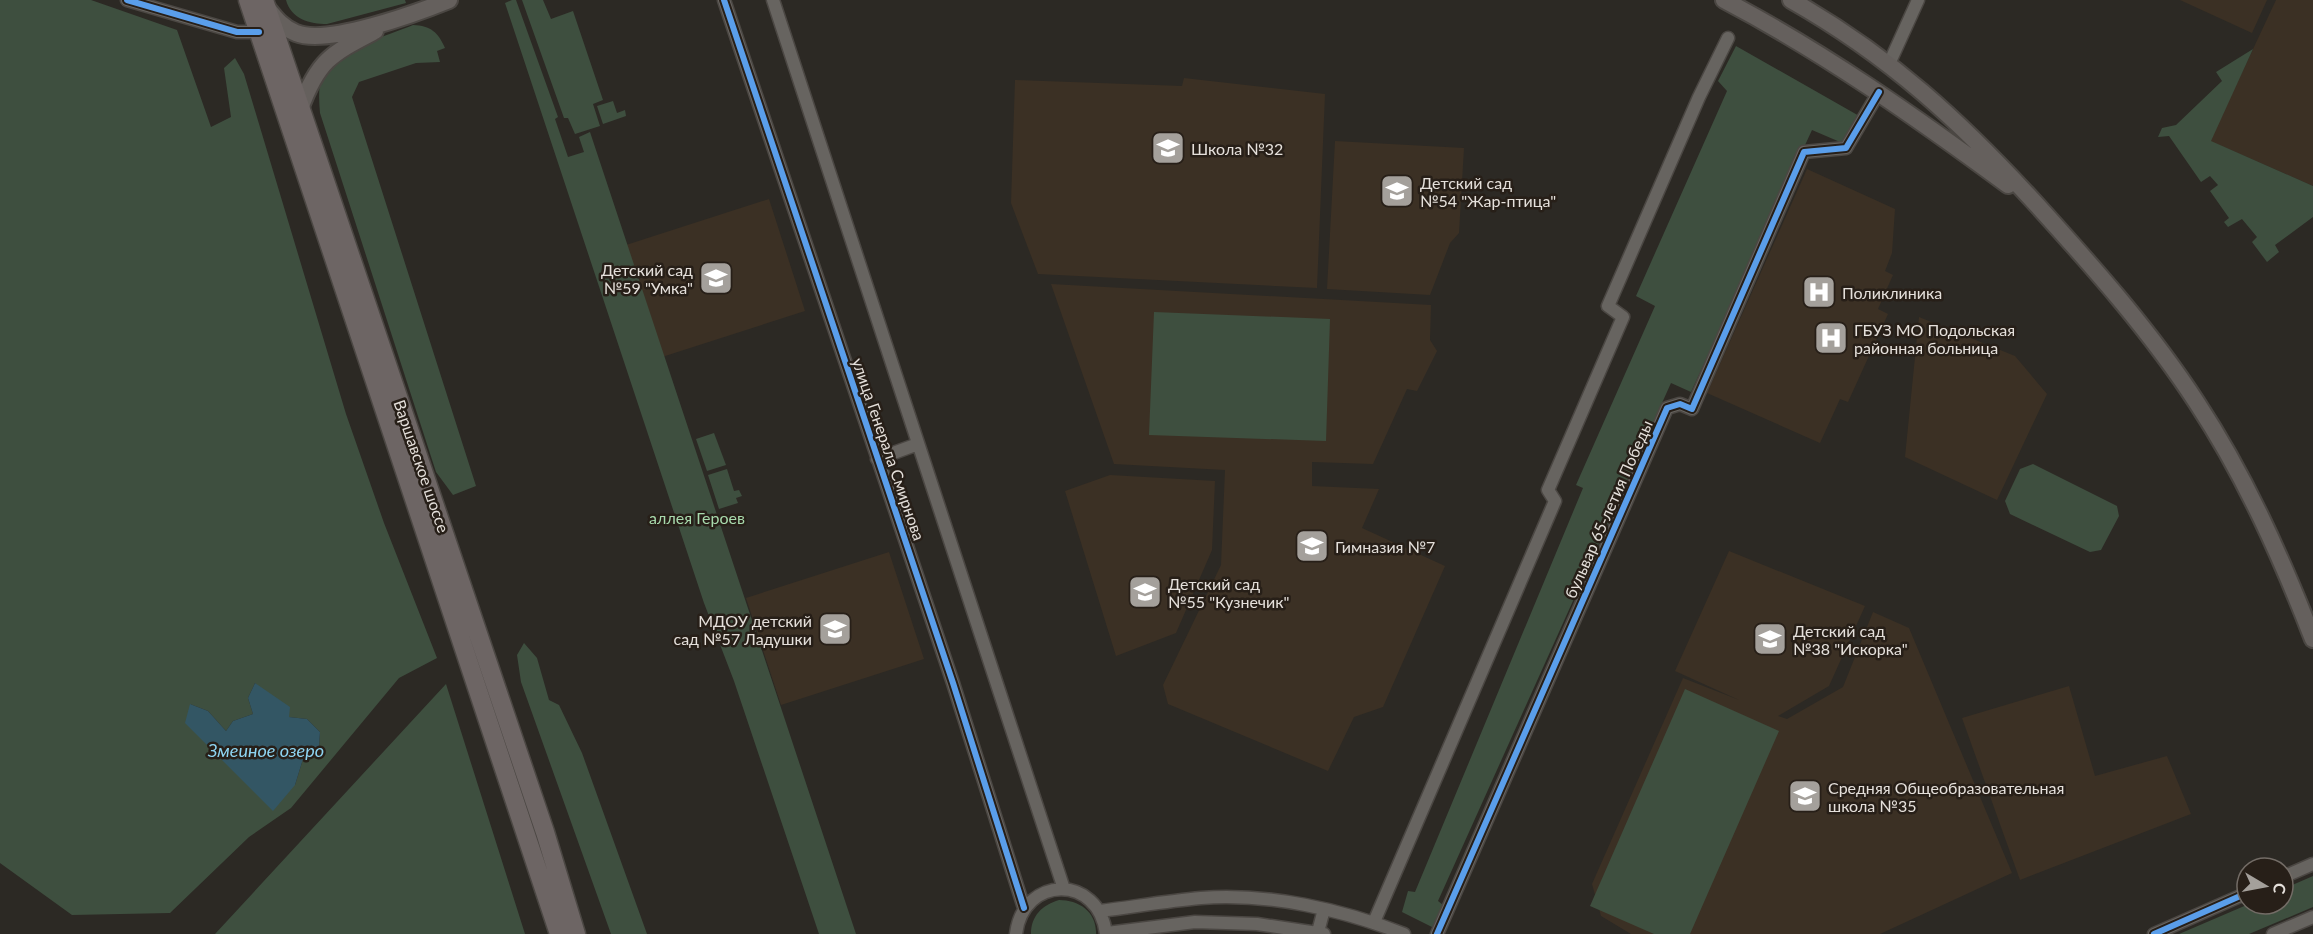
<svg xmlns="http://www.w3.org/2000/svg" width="2313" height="934" viewBox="0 0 2313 934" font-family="Lato,sans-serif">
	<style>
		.built { fill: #3b3024 }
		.green { fill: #3e4f3f; fill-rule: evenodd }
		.water { fill: #335664 }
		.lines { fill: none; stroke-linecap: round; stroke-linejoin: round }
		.minor-casing { stroke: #4b4743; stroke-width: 15 }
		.secondary-casing { stroke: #4b4743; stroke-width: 20 }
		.primary-casing { stroke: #4b4743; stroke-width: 21 }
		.minor { stroke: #676460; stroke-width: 12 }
		.secondary { stroke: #65605d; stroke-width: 16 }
		.primary { stroke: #6d6564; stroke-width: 18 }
		.cycleway-casing { stroke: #271f18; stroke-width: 10 }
		.cycleway { stroke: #5a9eea; stroke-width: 6 }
		.labels { text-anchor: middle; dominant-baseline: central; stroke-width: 5; stroke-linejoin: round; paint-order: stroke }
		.poi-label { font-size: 16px; fill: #e5e0db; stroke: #271f18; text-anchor: start }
		.street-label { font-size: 16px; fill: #e5e0db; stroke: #271f18 }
		.park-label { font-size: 16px; fill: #a8daad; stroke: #271f18 }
		.water-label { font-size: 18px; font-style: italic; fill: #8ed4f1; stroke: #271f18 }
	</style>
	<rect width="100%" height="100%" fill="#2c2924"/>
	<path class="built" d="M 2180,0 L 2267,0 L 2252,33 Z
		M 2276,0 L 2313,0 L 2313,186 L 2210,141 Z
		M 1184,78 L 1325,94 L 1317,288 L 1038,274 L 1011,203 L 1015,80 L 1182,86 Z
		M 1335,141 L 1464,148 L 1459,233 L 1450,243 L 1430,295 L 1327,289 Z
		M 1807,169 L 1895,209 L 1892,253 L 1885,271 L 1893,275 L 1878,309 L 1888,314 L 1848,402 L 1840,399 L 1820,443 L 1707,393 Z
		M 769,199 L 805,311 L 662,357 L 626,245 Z
		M 1051,284 L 1431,305 L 1430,340 L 1437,351 L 1417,391 L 1407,389 L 1373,464 L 1312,462 L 1312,486 L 1379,489 L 1362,528 L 1445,566 L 1383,707 L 1354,717 L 1328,771 L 1168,704 L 1163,685 L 1221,565 L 1225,470 L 1114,464 Z
		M 1919,317 L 2015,356 L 2047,394 L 1997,500 L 1905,457 Z
		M 1110,475 L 1215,481 L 1212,550 L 1176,633 L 1116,656 L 1065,491 Z
		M 1729,551 L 1865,606 L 1829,686 L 1778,716 L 1787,719 L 1843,687 L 1873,612 L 1909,628 L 2012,873 L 1880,934 L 1631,934 L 1601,916 L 1592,884 L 1683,678 L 1739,700 L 1675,671 Z
		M 889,552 L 924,659 L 781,705 L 746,598 Z
		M 2069,686 L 2095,776 L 2167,756 L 2191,814 L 2020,880 L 1962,718 Z"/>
	<path class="green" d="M 0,0 L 91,0 L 177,30 L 211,127 L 231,117 L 224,68 L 235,58 L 244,74 L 346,414 L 384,523 L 437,658 L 399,678 L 291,808 L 249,837 L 170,913 L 72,915 L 0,863 ZM 255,683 L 289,717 L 307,719 L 320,732 L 319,748 L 303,759 L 295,785 L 190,704 L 208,711 L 226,731 L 233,721 L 253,714 L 248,698 Z
		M 286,0 L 405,0 L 406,3 L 327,24 C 310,24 291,19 286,0 Z
		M 512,0 L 516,0 L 558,117 L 555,119 L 568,157 L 584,152 L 579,137 L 590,132 L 856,934 L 819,934 L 734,681 L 704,603 L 505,3 Z
		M 522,0 L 543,0 L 551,19 L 573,11 L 603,100 L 593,104 L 600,126 L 575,134 L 568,118 L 564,118 Z
		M 413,25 C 431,26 438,32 445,48 L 437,51 L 440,62 L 416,63 L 359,82 L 352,97 L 476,486 L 453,495 L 436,472 L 320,113 C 319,101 318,88 322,76 C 330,51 390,35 413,25 Z
		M 1736,46 L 1861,117 L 1847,145 L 1812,130 L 1691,392 L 1671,383 L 1438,901 L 1443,905 L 1434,928 L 1402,912 L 1408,891 L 1415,892 L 1583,488 L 1576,485 L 1655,306 L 1636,296 L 1727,91 L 1718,81 Z
		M 2253,49 L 2211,141 L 2313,186 L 2313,217 L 2275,245 L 2279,252 L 2267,262 L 2252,242 L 2257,237 L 2242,219 L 2228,227 L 2224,222 L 2229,218 L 2210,191 L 2218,185 L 2210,176 L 2201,182 L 2169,136 L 2158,137 L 2162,128 L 2176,125 L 2222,81 L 2216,72 Z
		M 613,101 L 617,113 L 625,110 L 626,116 L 603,124 L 597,106 Z
		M 1154,312 L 1330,319 L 1326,441 L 1149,435 Z
		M 714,433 L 726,465 L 707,471 L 696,439 Z
		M 2033,464 L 2117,506 L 2119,516 L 2101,550 L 2090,552 L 2010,514 L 2005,501 L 2020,469 Z
		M 727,469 L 734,491 L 739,490 L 742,496 L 736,498 L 738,503 L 719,509 L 708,475 Z
		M 524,643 L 537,658 L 549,700 L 559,705 L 582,753 L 647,934 L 611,934 L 521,682 L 517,655 Z
		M 446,684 L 525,934 L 215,934 Z
		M 1685,689 L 1779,731 L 1690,934 L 1654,934 L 1590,906 Z
		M 2313,876 L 2313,907 L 2249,934 L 2179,934 L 2249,904 L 2283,904 L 2283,889 Z
		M 1059,900 C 1079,900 1097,912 1096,934 L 1031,934 C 1031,916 1042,905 1059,900 Z"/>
	<path class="water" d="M 255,683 L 290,707 L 289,717 L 307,719 L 320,732 L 319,748 L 303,759 L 295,785 L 273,811 L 185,723 L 190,704 L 208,711 L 226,731 L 233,721 L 253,714 L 248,698 Z"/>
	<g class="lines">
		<defs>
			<path id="minor" d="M 127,0 L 237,32 L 259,32
				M 724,0 L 953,683 L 1024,908
				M 773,0 L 1064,889
				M 1889,64 L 1918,0
				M 877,459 L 918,444
				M 2283,877 L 2313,864
				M 1100,911 C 1133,907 1167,901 1201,898 C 1269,893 1341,909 1404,934
				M 1374,922 L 1555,501 L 1548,490 L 1623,317 L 1608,306 L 1699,97 L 1728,38
				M 1318,932 L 1324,909
				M 1107,933 L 1195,922 L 1257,924 L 1324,934
				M 1016,934 C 1023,875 1099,874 1106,934
				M 1437,934 L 1667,408 L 1680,404 L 1692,409 L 1804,152 L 1846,148 L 1879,92
				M 2154,934 L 2247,893
				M 2273,934 L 2313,917"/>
			<path id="secondary" d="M 1724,0 C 1825,53 1917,118 2008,185
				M 1791,0 C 1890,56 1961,122 2037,205 C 2094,268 2151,332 2197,403 C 2245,476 2281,557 2313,639
				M 268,9 C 276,19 283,28 296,33 C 327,46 417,13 449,0
				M 300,109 C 318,60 331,54 375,31"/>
			<path id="primary" d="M 248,0 L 559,934
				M 264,0 L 545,832 L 576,934"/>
		</defs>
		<use href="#minor" class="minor-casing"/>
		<use href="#secondary" class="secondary-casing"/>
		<use href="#primary" class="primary-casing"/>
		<use href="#minor" class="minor"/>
		<use href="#secondary" class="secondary"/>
		<use href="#primary" class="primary"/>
		<defs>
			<path id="cycleway" d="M 127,0 L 237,32 L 259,32
				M 724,0 L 953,683 L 1024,908
				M 1437,934 L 1667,408 L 1680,404 L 1692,409 L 1804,152 L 1846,148 L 1879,92
				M 2154,934 L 2247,893"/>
		</defs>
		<use href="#cycleway" class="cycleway-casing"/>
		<use href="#cycleway" class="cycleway"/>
	</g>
	<defs>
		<symbol id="school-square" viewBox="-11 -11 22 22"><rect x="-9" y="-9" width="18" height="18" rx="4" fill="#a4a09b" stroke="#271f18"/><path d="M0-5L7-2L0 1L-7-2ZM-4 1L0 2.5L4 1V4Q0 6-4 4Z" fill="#fff"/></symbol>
		<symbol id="hospital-square" viewBox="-11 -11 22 22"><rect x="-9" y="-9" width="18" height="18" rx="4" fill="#a4a09b" stroke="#271f18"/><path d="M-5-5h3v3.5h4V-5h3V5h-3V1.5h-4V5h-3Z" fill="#fff"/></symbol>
	</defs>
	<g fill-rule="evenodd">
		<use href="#school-square" x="1149" y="129" width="38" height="38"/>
		<use href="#school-square" x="1378" y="172" width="38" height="38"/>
		<use href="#school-square" x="697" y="259" width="38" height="38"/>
		<use href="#hospital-square" x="1800" y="273" width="38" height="38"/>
		<use href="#hospital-square" x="1812" y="319" width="38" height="38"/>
		<use href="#school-square" x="1293" y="527" width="38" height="38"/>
		<use href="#school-square" x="1126" y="573" width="38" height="38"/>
		<use href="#school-square" x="816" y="610" width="38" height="38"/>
		<use href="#school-square" x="1751" y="620" width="38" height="38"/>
		<use href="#school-square" x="1786" y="777" width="38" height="38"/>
	</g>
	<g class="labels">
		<g class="poi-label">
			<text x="1191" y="148">Школа №32</text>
			<text x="1420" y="182">Детский сад<tspan x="1420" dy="18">№54 "Жар-птица"</tspan></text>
			<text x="693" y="269" text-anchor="end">Детский сад<tspan x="693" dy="18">№59 "Умка"</tspan></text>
			<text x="1842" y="292">Поликлиника</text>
			<text x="1854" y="329">ГБУЗ МО Подольская<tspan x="1854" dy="18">районная больница</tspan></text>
			<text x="1335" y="546">Гимназия №7</text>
			<text x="1168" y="583">Детский сад<tspan x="1168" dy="18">№55 "Кузнечик"</tspan></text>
			<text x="812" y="620" text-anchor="end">МДОУ детский<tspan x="812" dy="18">сад №57 Ладушки</tspan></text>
			<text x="1793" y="630">Детский сад<tspan x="1793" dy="18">№38 "Искорка"</tspan></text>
			<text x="1828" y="787">Средняя Общеобразовательная<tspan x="1828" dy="18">школа №35</tspan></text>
		</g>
		<g class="street-label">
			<text transform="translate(889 449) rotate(71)">улица Генерала Смирнова</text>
			<text transform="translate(422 466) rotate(71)">Варшавское шоссе</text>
			<text transform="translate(1608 509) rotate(-66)">бульвар 65-летия Победы</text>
		</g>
		<g class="park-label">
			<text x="697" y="517">аллея Героев</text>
		</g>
		<g class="water-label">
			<text x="266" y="750">Змеиное озеро</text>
		</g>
	</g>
	<g transform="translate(2265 886) rotate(100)"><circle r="28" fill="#271f18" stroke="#736c66" stroke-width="1.5"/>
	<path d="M0-4.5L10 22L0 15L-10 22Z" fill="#a4a09b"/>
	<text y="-9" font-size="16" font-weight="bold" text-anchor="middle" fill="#e5e0db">С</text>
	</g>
</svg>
